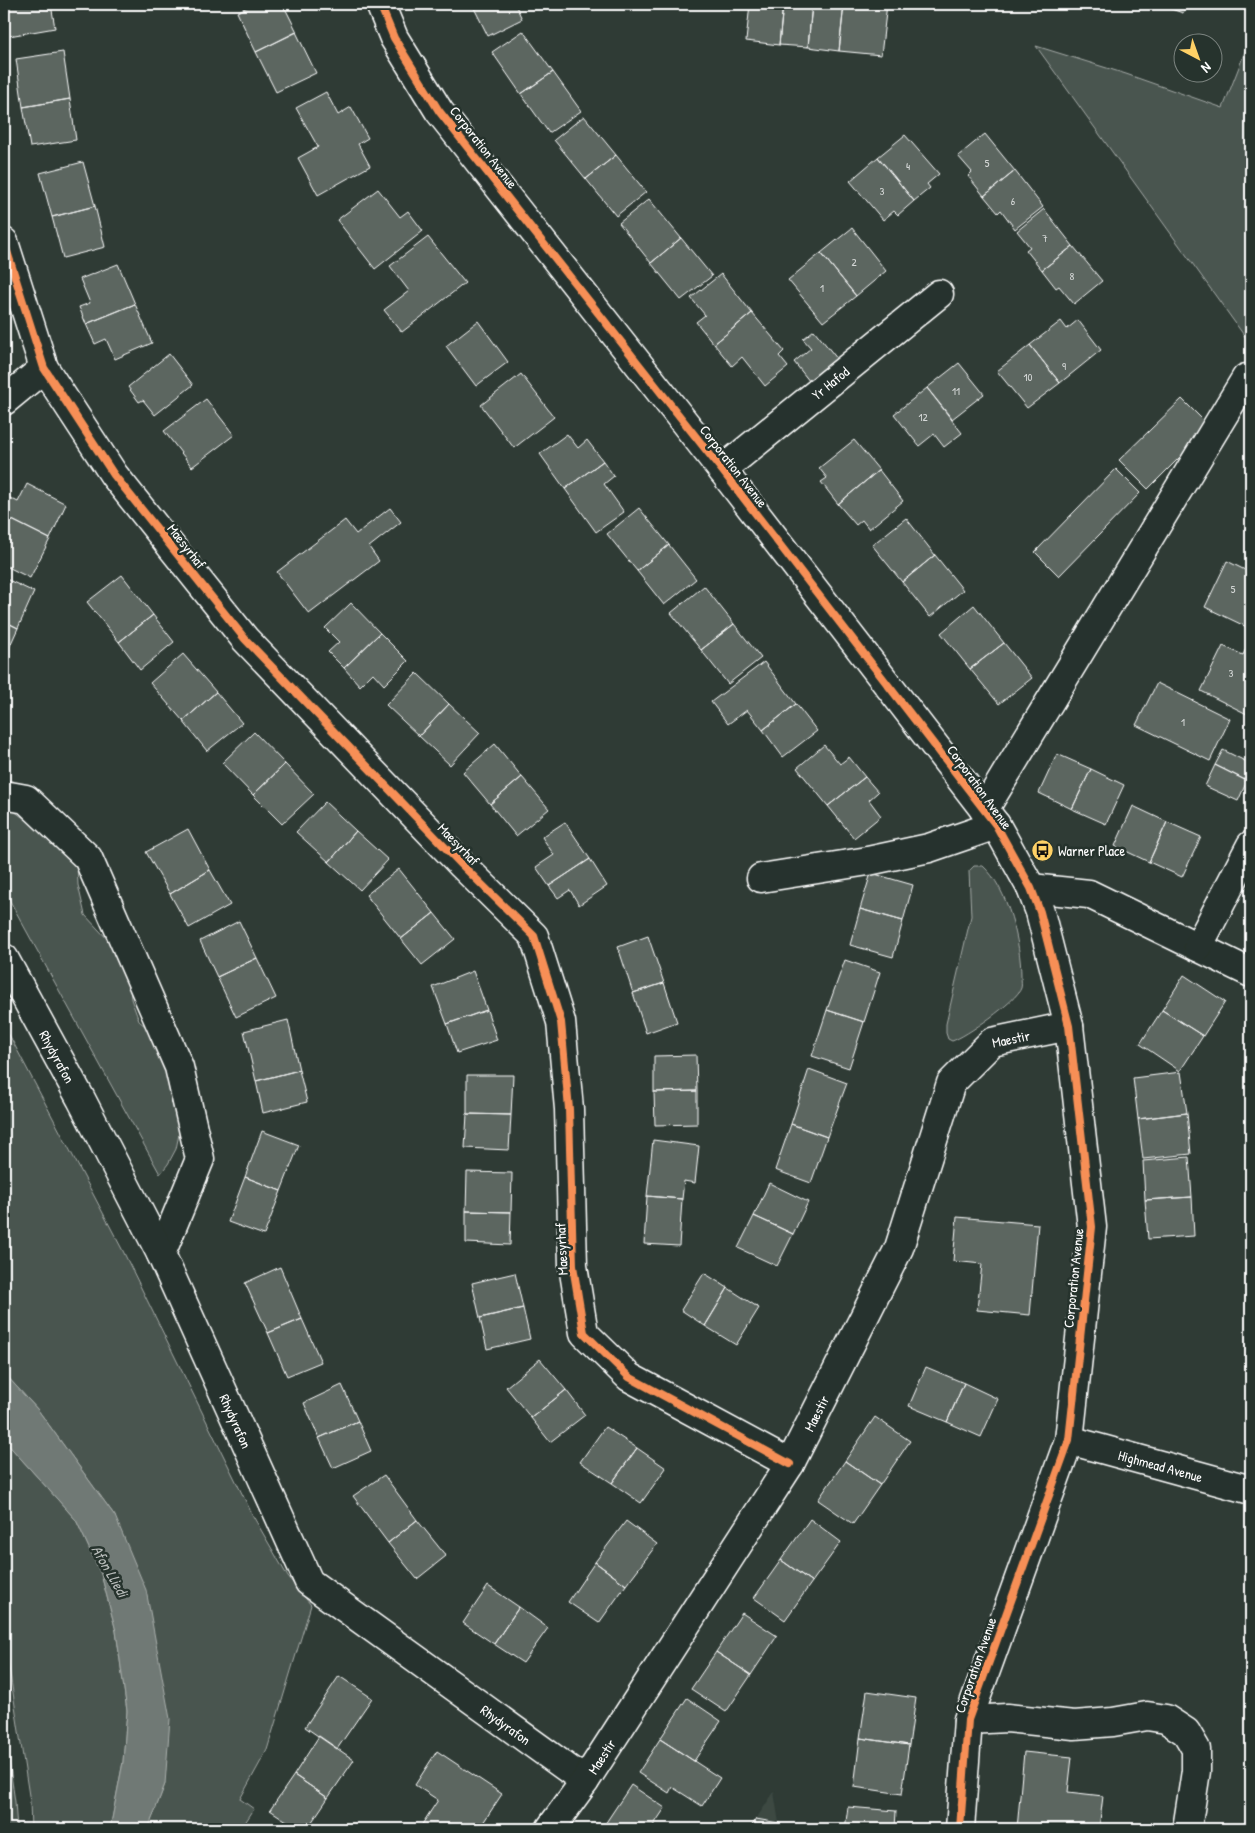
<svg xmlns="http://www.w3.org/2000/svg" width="1255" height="1833" viewBox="0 0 1255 1833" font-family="'Patrick Hand',sans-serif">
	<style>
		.built { fill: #3c4842 }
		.green { fill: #4a544f; stroke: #a4aaa7 }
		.water { fill: #707975; stroke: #a9afac }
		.building { fill: #5b6661; stroke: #fff }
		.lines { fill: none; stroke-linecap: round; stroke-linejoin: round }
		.minor-casing { stroke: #fff; stroke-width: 31 }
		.minor { stroke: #26332d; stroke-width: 28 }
		.quiet { stroke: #40c37c; stroke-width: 6; stroke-dasharray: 12 6; stroke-linecap: butt }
		.cycleway-casing { stroke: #26332d; stroke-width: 11 }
		.cycleway { stroke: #f78f57; stroke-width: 8 }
		.labels { text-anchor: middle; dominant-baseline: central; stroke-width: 5; stroke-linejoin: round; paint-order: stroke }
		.number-label { font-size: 11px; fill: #d6d9d8 }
		.street-label { font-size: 14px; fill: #fff; stroke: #26332d }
		.poi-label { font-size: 14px; fill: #fff; stroke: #26332d; text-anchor: start }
		.water-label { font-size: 15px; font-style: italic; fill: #b8bcba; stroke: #26332d }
	</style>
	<rect width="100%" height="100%" fill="#2f3b35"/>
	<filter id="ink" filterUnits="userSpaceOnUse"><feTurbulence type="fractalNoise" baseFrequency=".02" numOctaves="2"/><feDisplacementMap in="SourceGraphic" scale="10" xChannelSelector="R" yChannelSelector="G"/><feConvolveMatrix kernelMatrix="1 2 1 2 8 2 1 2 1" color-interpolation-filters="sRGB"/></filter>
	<g filter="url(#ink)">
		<path class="built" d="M 774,1792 L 780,1829 L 750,1829 L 756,1819 Z"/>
		<path class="green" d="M 1251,36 L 1251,345 L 1036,46 L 1126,74 L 1223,108 Z
			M 4,804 L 32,824 L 77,864 L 78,885 L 85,915 L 111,943 L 129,978 L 131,999 L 139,1021 L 158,1037 L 182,1119 L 176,1149 L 168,1164 L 160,1174 L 4,890 Z
			M 974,866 L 983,866 C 1008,888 1021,944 1021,976 C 1021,980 1022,985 1021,988 C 1017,1001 965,1037 952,1041 L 948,1039 L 946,1033 L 946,1024 L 971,916 L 969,871 Z
			M 4,1025 L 123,1251 L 253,1516 L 288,1577 L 311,1605 L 267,1750 L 240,1799 L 254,1809 L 241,1829 L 148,1829 L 165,1784 L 115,1516 L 38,1410 L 4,1373 Z
			M 4,1440 L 76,1520 L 101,1574 L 116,1631 L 127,1711 L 123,1762 L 110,1829 L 31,1829 L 30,1802 L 4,1635 Z
			M 4,1725 L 15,1802 L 17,1829 L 4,1829 Z"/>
		<path class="water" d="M 4,1373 L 38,1410 L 115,1516 L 146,1590 L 170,1719 L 165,1784 L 148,1829 L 110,1829 L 123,1762 L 127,1711 L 116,1631 L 101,1574 L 76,1520 L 4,1440 Z"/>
		<path class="building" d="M 4,4 L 51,4 L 55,28 L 9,36 Z
			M 253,4 L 283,4 L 297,32 L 256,52 L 237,12 Z
			M 472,4 L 515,4 L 522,19 L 488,36 Z
			M 750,4 L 783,4 L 779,45 L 746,41 Z
			M 783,4 L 812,4 L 808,47 L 779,45 Z
			M 812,4 L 844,4 L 839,51 L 808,47 Z
			M 844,4 L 887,4 L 881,55 L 839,51 Z
			M 1156,4 L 1187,4 L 1183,13 Z
			M 523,31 L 553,72 L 521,94 L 492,52 Z
			M 296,32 L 316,73 L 276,92 L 256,52 Z
			M 63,52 L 70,99 L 23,107 L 16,59 Z
			M 553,72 L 581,111 L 549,133 L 521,94 Z
			M 326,92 L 338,115 L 351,107 L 368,138 L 358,144 L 370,166 L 318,195 L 298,158 L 318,147 L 296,108 Z
			M 70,99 L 76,140 L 30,147 L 23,107 Z
			M 584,116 L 616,155 L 586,179 L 554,140 Z
			M 985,134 L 1015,171 L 984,196 L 968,176 L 972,172 L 958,156 Z
			M 905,135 L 939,174 L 927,184 L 930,188 L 914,201 L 878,157 Z
			M 616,155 L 646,192 L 616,216 L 586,179 Z
			M 878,157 L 914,201 L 898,215 L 894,211 L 883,220 L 850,181 Z
			M 83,162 L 95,206 L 52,217 L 40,173 Z
			M 1015,171 L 1043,207 L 1015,229 L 1001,210 L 998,213 L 984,196 Z
			M 378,189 L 400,217 L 408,211 L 423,231 L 375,269 L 337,220 Z
			M 649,199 L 681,238 L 651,263 L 619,223 Z
			M 95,206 L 105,247 L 63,258 L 52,217 Z
			M 1044,209 L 1073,246 L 1042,270 L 1026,250 L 1030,247 L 1017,231 Z
			M 852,228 L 886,271 L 856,296 L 821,253 Z
			M 428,237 L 465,283 L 402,332 L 384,310 L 409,291 L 390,266 Z
			M 681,238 L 712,276 L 681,300 L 651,263 Z
			M 1073,246 L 1102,281 L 1074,304 L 1059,286 L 1056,288 L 1042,270 Z
			M 821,253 L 856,296 L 823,322 L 788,280 Z
			M 118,264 L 135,304 L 86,324 L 79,307 L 90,303 L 80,279 Z
			M 721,274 L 752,313 L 714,344 L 696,322 L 705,315 L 691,298 Z
			M 135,304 L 152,343 L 115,359 L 106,339 L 95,344 L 86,324 Z
			M 752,313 L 784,351 L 779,356 L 788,367 L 765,386 L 742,357 L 732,366 L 714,344 Z
			M 1078,320 L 1101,350 L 1060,383 L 1030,345 L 1061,321 L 1067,329 Z
			M 478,321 L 508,362 L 476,386 L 446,346 Z
			M 814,330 L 842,365 L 814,387 L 794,362 L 811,348 L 803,339 Z
			M 1030,345 L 1060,383 L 1027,408 L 997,371 Z
			M 169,354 L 193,385 L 155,415 L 143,400 L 139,402 L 128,387 Z
			M 959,363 L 984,394 L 952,419 L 927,388 Z
			M 521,374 L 554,417 L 514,448 L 481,405 Z
			M 927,388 L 962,433 L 944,447 L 934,434 L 919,446 L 894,414 Z
			M 206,399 L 234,435 L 192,467 L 164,431 Z
			M 1182,399 L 1210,427 L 1148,489 L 1119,460 Z
			M 567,434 L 578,448 L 587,440 L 603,461 L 565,489 L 540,454 Z
			M 854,440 L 879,470 L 838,504 L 821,482 L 827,478 L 819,468 Z
			M 603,461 L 614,476 L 604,484 L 624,512 L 596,532 L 565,489 Z
			M 1116,469 L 1140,493 L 1059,576 L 1035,552 Z
			M 879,470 L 903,501 L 869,529 L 862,520 L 856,525 L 838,504 Z
			M 27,484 L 66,504 L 50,539 L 4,516 L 4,505 L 8,497 L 18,502 Z
			M 390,508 L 401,522 L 369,547 L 379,561 L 309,614 L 277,572 L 345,520 L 356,534 Z
			M 639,508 L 669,545 L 637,571 L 607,534 Z
			M 4,516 L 50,539 L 30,578 L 4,565 Z
			M 906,518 L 935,555 L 902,582 L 872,545 Z
			M 669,545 L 696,579 L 664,605 L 637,571 Z
			M 935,555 L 963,590 L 930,617 L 902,582 Z
			M 1227,561 L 1247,571 L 1251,561 L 1251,629 L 1205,607 Z
			M 122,575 L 153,615 L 119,642 L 87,602 Z
			M 4,578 L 34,592 L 18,628 L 4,621 Z
			M 704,586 L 734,624 L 701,650 L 671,613 Z
			M 351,603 L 380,633 L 344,668 L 328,652 L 339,642 L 325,628 Z
			M 974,605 L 1004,643 L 970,669 L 941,633 Z
			M 153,615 L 174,642 L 140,670 L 119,642 Z
			M 4,621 L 18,628 L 4,659 Z
			M 734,624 L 761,658 L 728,684 L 701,650 Z
			M 380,633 L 408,661 L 384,685 L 373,673 L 360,686 L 344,668 Z
			M 1251,638 L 1251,716 L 1201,691 L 1223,646 L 1243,655 Z
			M 1004,643 L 1032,678 L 999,704 L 970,669 Z
			M 183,654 L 216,692 L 183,721 L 150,683 Z
			M 764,662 L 796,704 L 763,730 L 747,710 L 728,724 L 711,702 Z
			M 417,673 L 449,704 L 419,736 L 386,705 Z
			M 1157,683 L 1230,719 L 1210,761 L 1136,725 Z
			M 216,692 L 242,723 L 207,751 L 183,721 Z
			M 449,704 L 480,733 L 450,765 L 419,736 Z
			M 796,704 L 817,731 L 783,757 L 763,730 Z
			M 254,732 L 285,764 L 253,795 L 222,763 Z
			M 495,744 L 522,777 L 490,804 L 463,772 Z
			M 824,745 L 840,764 L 849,757 L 865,777 L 828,806 L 797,768 Z
			M 1223,750 L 1251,764 L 1251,773 L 1247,781 L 1215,765 Z
			M 1057,754 L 1091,769 L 1072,809 L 1039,793 Z
			M 285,764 L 314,794 L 282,824 L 253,795 Z
			M 1215,765 L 1247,781 L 1238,801 L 1205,786 Z
			M 1091,769 L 1124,785 L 1106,824 L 1072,809 Z
			M 522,777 L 549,809 L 516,836 L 490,804 Z
			M 865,777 L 878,792 L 869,800 L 881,816 L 854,838 L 828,806 Z
			M 325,802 L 356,831 L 329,862 L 296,832 Z
			M 1133,806 L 1167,822 L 1149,862 L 1115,846 Z
			M 565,822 L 590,859 L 549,886 L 536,867 L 554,855 L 542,837 Z
			M 1167,822 L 1201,837 L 1182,877 L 1149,862 Z
			M 188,829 L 210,870 L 170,894 L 146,852 Z
			M 356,831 L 388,860 L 360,890 L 329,862 Z
			M 590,859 L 607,886 L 579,905 L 570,890 L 558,898 L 549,886 Z
			M 399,869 L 434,913 L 401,939 L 366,895 Z
			M 210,870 L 230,905 L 189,928 L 170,894 Z
			M 871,873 L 913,885 L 903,921 L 860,909 Z
			M 860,909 L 903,921 L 893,957 L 850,945 Z
			M 434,913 L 455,939 L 422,965 L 401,939 Z
			M 239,921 L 257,958 L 217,977 L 200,941 Z
			M 648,936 L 664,983 L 633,993 L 618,947 Z
			M 257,958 L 276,998 L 236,1017 L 217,977 Z
			M 845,960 L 880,972 L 864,1022 L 827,1010 Z
			M 473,971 L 487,1010 L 447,1024 L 433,987 Z
			M 1184,975 L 1225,1002 L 1203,1036 L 1162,1010 Z
			M 664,983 L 677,1022 L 646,1033 L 633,993 Z
			M 487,1010 L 497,1040 L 457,1053 L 447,1024 Z
			M 827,1010 L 864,1022 L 849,1068 L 812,1056 Z
			M 1162,1010 L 1203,1036 L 1180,1071 L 1140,1044 Z
			M 288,1020 L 299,1070 L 256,1081 L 244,1031 Z
			M 696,1055 L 697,1091 L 654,1092 L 654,1056 Z
			M 809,1069 L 847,1083 L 827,1137 L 791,1124 Z
			M 299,1070 L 307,1102 L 263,1113 L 256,1081 Z
			M 1181,1072 L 1187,1113 L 1138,1119 L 1133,1078 Z
			M 467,1075 L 513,1075 L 511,1115 L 467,1114 Z
			M 697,1091 L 697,1124 L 655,1125 L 654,1092 Z
			M 1187,1113 L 1191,1154 L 1143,1159 L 1138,1119 Z
			M 467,1114 L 511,1115 L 509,1150 L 465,1148 Z
			M 791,1124 L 827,1137 L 811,1183 L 775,1170 Z
			M 262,1131 L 299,1145 L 281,1191 L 245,1177 Z
			M 653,1140 L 699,1146 L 695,1183 L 684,1181 L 682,1199 L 647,1196 Z
			M 1189,1157 L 1192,1197 L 1145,1200 L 1143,1161 Z
			M 467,1172 L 512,1173 L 511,1212 L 466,1211 Z
			M 245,1177 L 281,1191 L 264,1235 L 228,1222 Z
			M 769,1183 L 808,1202 L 793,1234 L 754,1216 Z
			M 647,1196 L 682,1199 L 679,1246 L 644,1244 Z
			M 1192,1197 L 1194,1236 L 1148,1239 L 1145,1200 Z
			M 466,1211 L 511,1212 L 510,1245 L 466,1243 Z
			M 754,1216 L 793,1234 L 777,1266 L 738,1248 Z
			M 957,1217 L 1038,1224 L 1030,1315 L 977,1310 L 982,1264 L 953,1261 Z
			M 280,1267 L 302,1319 L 268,1333 L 245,1283 Z
			M 515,1273 L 523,1308 L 480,1318 L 472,1283 Z
			M 704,1273 L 728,1288 L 705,1326 L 681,1310 Z
			M 728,1288 L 759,1308 L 736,1345 L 705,1326 Z
			M 523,1308 L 530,1339 L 487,1349 L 480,1318 Z
			M 302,1319 L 321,1362 L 287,1376 L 268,1333 Z
			M 540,1359 L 566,1390 L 531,1418 L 506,1387 Z
			M 926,1367 L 964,1383 L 947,1422 L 909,1406 Z
			M 964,1383 L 998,1399 L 981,1437 L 947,1422 Z
			M 342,1385 L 358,1421 L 319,1438 L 304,1403 Z
			M 566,1390 L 585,1415 L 550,1442 L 531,1418 Z
			M 875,1417 L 910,1441 L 880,1485 L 845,1461 Z
			M 358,1421 L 371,1451 L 333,1468 L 319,1438 Z
			M 605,1427 L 637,1448 L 612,1483 L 580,1462 Z
			M 637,1448 L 666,1468 L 641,1503 L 612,1483 Z
			M 845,1461 L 880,1485 L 853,1524 L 818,1500 Z
			M 384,1475 L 417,1520 L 388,1543 L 353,1496 Z
			M 810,1519 L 841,1542 L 812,1582 L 781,1560 Z
			M 417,1520 L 446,1556 L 417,1579 L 388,1543 Z
			M 626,1521 L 657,1544 L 626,1585 L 595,1562 Z
			M 781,1560 L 812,1582 L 785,1620 L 754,1598 Z
			M 595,1562 L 626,1585 L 599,1623 L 568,1602 Z
			M 488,1586 L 519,1607 L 494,1644 L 463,1623 Z
			M 519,1607 L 548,1628 L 523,1663 L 494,1644 Z
			M 742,1613 L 777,1636 L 751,1675 L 716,1652 Z
			M 716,1652 L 751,1675 L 726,1712 L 691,1689 Z
			M 339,1676 L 372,1698 L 337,1749 L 305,1727 Z
			M 867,1691 L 916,1698 L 909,1745 L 860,1738 Z
			M 687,1698 L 721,1721 L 694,1761 L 660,1739 Z
			M 319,1736 L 354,1760 L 328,1798 L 294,1775 Z
			M 860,1738 L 909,1745 L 902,1794 L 854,1787 Z
			M 660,1739 L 720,1778 L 702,1806 L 672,1787 L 669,1793 L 638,1773 Z
			M 437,1751 L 502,1794 L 479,1829 L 419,1829 L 438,1800 L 415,1785 Z
			M 1024,1752 L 1072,1757 L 1068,1792 L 1103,1796 L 1099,1829 L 1017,1829 Z
			M 294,1775 L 328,1798 L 307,1829 L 299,1829 L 270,1810 Z
			M 631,1785 L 665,1808 L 651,1829 L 614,1829 L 605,1824 Z
			M 848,1807 L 896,1811 L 895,1829 L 845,1829 Z
			M 756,1819 L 779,1823 L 780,1829 L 750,1829 Z"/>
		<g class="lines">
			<defs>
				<g id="minor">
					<path d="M 380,4 L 394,38 L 439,111 L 722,470 L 996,825 L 1031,888 L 1040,912 L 1069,1026 L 1092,1227 L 1069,1440 L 968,1720 L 960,1829"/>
					<path d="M 4,242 L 44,368 L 114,475 L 245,639 L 462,865 L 534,936 L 561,1022 L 569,1109 L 573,1266 L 584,1333 L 629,1377 L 790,1464"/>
					<path d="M 4,401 L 44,368"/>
					<path id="s1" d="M 722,470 L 939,294"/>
					<path d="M 4,795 L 26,799 L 88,858 L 179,1067 L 200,1159 L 161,1254"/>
					<path d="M 984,810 L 1246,378"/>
					<path d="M 761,878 L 868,861 L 929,848 L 996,825"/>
					<path d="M 1031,888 L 1089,894 L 1251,973"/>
					<path d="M 1198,947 L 1251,845"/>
					<path id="s2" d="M 4,958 L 81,1099 L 161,1254 L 309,1582 L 585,1781"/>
					<path id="s3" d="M 1069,1440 L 1251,1490"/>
					<path d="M 968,1720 L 1007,1718 L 1074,1725 L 1113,1722 L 1147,1716 L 1166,1719 L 1186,1732 L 1196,1749 L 1196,1771 L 1187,1829"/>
					<path id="s4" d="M 550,1829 L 585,1781 L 790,1464 L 899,1248 L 951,1083 L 992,1042 L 1069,1026"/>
				</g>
			</defs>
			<use href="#minor" class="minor-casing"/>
			<use href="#minor" class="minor"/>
			<path class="quiet" d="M 1246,378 L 1251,373"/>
			<defs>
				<path id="cycleway" d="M 380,4 L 394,38 L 439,111 L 722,470 L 996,825 L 1031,888 L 1040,912 L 1069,1026 L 1092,1227 L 1069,1440 L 968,1720 L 960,1829
					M 4,242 L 44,368 L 114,475 L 245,639 L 462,865 L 534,936 L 561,1022 L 569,1109 L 573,1266 L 584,1333 L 629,1377 L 790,1464"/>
			</defs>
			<use href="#cycleway" class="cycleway-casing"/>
			<use href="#cycleway" class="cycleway"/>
		</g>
	</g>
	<defs>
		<symbol id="bus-disc" viewBox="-11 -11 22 22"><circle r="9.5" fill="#ffd166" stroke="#26332d"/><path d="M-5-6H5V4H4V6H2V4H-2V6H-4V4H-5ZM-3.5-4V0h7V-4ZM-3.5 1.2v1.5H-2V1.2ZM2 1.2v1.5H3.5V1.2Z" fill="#111"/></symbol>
	</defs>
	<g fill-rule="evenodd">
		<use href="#bus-disc" x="1030" y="838" width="25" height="25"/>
	</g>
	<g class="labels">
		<g class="number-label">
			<text x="987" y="163">5</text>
			<text x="908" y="166">4</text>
			<text x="882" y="191">3</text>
			<text x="1013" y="201">6</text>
			<text x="1045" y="238">7</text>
			<text x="854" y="262">2</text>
			<text x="1072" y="276">8</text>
			<text x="822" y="288">1</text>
			<text x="1064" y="366">9</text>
			<text x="1028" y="377">10</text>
			<text x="956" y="391">11</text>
			<text x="923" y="417">12</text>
			<text x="1233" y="589">5</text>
			<text x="1231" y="673">3</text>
			<text x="1183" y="722">1</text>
		</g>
		<g class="street-label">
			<text transform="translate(484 147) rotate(52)">Corporation Avenue</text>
			<text stroke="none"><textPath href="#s1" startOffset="139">Yr Hafod</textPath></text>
			<text transform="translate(734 466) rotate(52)">Corporation Avenue</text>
			<text transform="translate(187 546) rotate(52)">Maesyrhaf</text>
			<text transform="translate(980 787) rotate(54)">Corporation Avenue</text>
			<text transform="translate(459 844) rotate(46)">Maesyrhaf</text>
			<text stroke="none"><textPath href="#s4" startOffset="929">Maestir</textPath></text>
			<text stroke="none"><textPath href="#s2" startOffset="112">Rhydyrafon</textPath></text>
			<text transform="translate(561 1249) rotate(-93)">Maesyrhaf</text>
			<text transform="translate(1073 1278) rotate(-84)">Corporation Avenue</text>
			<text stroke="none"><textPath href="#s4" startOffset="494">Maestir</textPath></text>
			<text stroke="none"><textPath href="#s2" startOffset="518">Rhydyrafon</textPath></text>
			<text stroke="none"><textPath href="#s3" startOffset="95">Highmead Avenue</textPath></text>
			<text transform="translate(975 1665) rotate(-71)">Corporation Avenue</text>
			<text stroke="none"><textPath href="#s2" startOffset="938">Rhydyrafon</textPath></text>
			<text stroke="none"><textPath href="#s4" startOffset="89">Maestir</textPath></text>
		</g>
		<g class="poi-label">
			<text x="1058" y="850">Warner Place</text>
		</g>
		<g class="water-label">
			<text transform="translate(110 1571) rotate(60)">Afon Lliedi</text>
		</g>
	</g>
	<rect width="1255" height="1833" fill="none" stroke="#26332d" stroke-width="20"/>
	<rect x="10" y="10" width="1235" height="1813" fill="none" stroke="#fff" stroke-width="2" filter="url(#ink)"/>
	<g transform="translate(1198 58) rotate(139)"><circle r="24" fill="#26332d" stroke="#7d8581"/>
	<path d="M0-4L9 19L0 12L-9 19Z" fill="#ffd166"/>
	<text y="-8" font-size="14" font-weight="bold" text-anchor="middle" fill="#ffffff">N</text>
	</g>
</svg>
